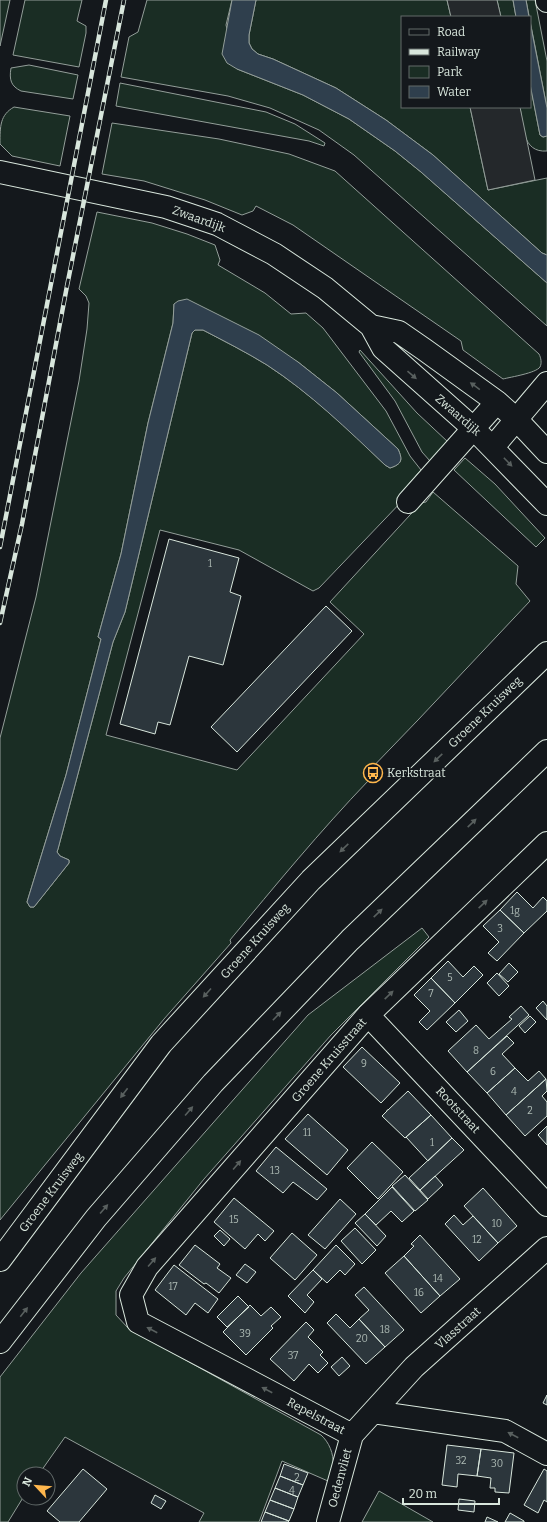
<svg xmlns="http://www.w3.org/2000/svg" width="547" height="1522" viewBox="0 0 547 1522" font-family="Bitter,serif">
	<style>
		.green { fill: #1a2d24; stroke: #939e99; fill-rule: evenodd }
		.parking { fill: #24282b; stroke: #939e99 }
		.water { fill: #2f3f4d; stroke: #939e99 }
		.building { fill: #2c363c; stroke: #d8e6dc }
		.lines { fill: none; stroke-linecap: round; stroke-linejoin: round }
		.minor-casing { stroke: #d8e6dc; stroke-width: 24 }
		.major-casing { stroke: #d8e6dc; stroke-width: 24 }
		.minor { stroke: #14181c; stroke-width: 22 }
		.major { stroke: #14181c; stroke-width: 22 }
		.rail-casing { stroke: #d8e6dc; stroke-width: 4.5 }
		.rail { stroke: #14181c; stroke-width: 3; stroke-dasharray: 9; stroke-linecap: butt }
		.oneway { fill: #59605f }
		.labels { text-anchor: middle; dominant-baseline: central; stroke-width: 3; stroke-linejoin: round; paint-order: stroke }
		.number-label { font-size: 10px; fill: #adbab4 }
		.street-label { font-size: 12px; fill: #d8e6dc; stroke: #14181c }
		.poi-label { font-size: 12px; fill: #d8e6dc; stroke: #14181c; text-anchor: start }
	</style>
	<rect width="100%" height="100%" fill="#14181c"/>
	<path class="green" d="M 0,0 L 10,0 L 0,46 Z
		M 25,0 L 82,0 L 77,21 L 86,26 L 86,33 L 79,67 L 13,55 Z
		M 147,0 L 232,0 L 226,25 L 237,69 L 303,95 L 349,119 L 395,151 L 421,172 L 547,283 L 547,326 L 354,155 L 319,130 L 270,108 L 228,96 L 121,77 L 129,37 L 138,32 Z
		M 256,0 L 447,0 L 451,17 L 402,17 L 402,107 L 470,107 L 488,190 L 547,178 L 547,255 L 542,253 L 433,155 L 386,120 L 336,88 L 273,59 L 258,54 L 252,49 L 249,43 L 249,35 Z
		M 497,0 L 513,0 L 516,17 L 501,17 Z
		M 526,0 L 535,0 L 547,61 L 547,108 Z
		M 29,65 L 78,75 L 73,99 L 21,91 C 11,86 9,80 11,68 Z
		M 120,83 L 266,112 L 295,124 L 325,143 L 324,146 L 309,141 L 116,106 Z
		M 530,84 L 540,135 L 543,137 L 547,136 L 547,151 C 522,153 523,125 520,107 L 530,107 Z
		M 14,107 L 70,116 L 60,166 L 12,156 L 0,144 C 0,126 0,115 14,107 Z
		M 112,123 L 219,139 L 289,154 L 335,171 L 539,354 C 541,358 542,363 540,367 C 536,373 511,377 503,379 L 463,350 L 461,341 L 293,225 L 256,206 L 253,211 L 242,215 L 205,200 L 144,181 L 102,174 Z
		M 97,212 L 152,223 L 187,234 L 215,245 L 220,260 L 218,265 L 265,293 L 291,314 L 306,313 L 323,328 L 386,411 L 410,456 L 421,470 L 401,493 L 405,498 L 319,588 L 313,591 L 239,550 L 160,530 L 106,735 L 237,770 L 364,634 L 330,602 L 421,503 L 426,502 L 433,492 L 518,566 L 516,584 L 530,601 L 418,720 L 365,775 L 369,780 C 320,831 275,886 230,940 L 231,943 L 164,1019 L 0,1220 L 0,738 L 36,597 L 79,381 L 87,329 L 89,303 L 86,296 L 79,289 ZM 174,304 L 298,362 L 337,393 L 398,449 C 403,460 402,464 390,468 L 385,465 C 348,429 310,393 267,365 C 246,352 224,341 203,330 L 195,330 L 192,333 L 125,612 L 113,642 L 58,849 L 57,852 L 60,856 L 69,860 L 69,863 L 34,907 L 30,907 L 27,902 L 66,775 L 101,639 L 98,637 L 121,554 L 148,423 L 173,323 Z
		M 360,350 L 417,413 L 448,442 L 430,461 L 422,452 L 395,401 L 359,352 Z
		M 465,458 L 495,484 L 545,538 L 536,547 L 454,470 Z
		M 422,928 L 429,937 L 331,1035 L 204,1179 L 124,1278 L 116,1291 L 116,1315 L 128,1328 L 321,1435 C 329,1442 334,1454 333,1465 C 332,1470 330,1476 328,1481 L 282,1461 L 259,1522 L 199,1522 L 204,1513 L 65,1437 L 39,1474 L 24,1474 L 24,1496 L 8,1522 L 0,1522 L 0,1377 L 81,1273 L 308,1015 Z
		M 379,1491 L 433,1522 L 362,1522 Z"/>
	<path class="parking" d="M 447,0 L 497,0 L 501,17 L 451,17 Z
		M 470,107 L 520,107 L 535,180 L 488,190 Z"/>
	<path class="water" d="M 232,0 L 256,0 L 249,35 L 249,43 L 252,49 L 258,54 L 273,59 L 336,88 L 386,120 L 433,155 L 542,253 L 547,255 L 547,283 L 421,172 L 395,151 L 349,119 L 303,95 L 237,69 L 227,63 L 222,54 Z
		M 513,0 L 526,0 L 529,17 L 516,17 Z
		M 530,22 L 547,108 L 547,136 L 543,137 L 540,135 L 530,84 Z
		M 187,299 L 259,335 L 298,362 L 337,393 L 398,449 C 403,460 402,464 390,468 L 385,465 C 347,429 310,393 267,365 C 246,352 224,341 203,330 L 195,330 L 192,333 L 125,612 L 113,642 L 58,849 L 57,852 L 60,856 L 69,860 L 69,863 L 34,907 L 30,907 L 27,902 L 66,775 L 101,639 L 98,637 L 121,554 L 148,423 L 173,323 L 174,304 L 178,301 Z"/>
	<path class="building" d="M 169,539 L 239,558 L 230,592 L 241,596 L 223,665 L 189,656 L 170,725 L 158,722 L 155,734 L 120,724 Z
		M 326,606 L 352,631 L 237,752 L 211,727 Z
		M 517,892 L 533,908 L 543,897 L 547,901 L 547,911 L 524,933 L 500,910 Z
		M 500,910 L 524,933 L 497,961 L 488,953 L 499,942 L 483,926 Z
		M 448,961 L 463,977 L 474,966 L 483,975 L 455,1003 L 431,978 Z
		M 509,963 L 518,972 L 508,982 L 499,974 Z
		M 497,973 L 509,986 L 499,996 L 487,983 Z
		M 431,978 L 455,1003 L 427,1030 L 419,1022 L 430,1011 L 414,995 Z
		M 543,1001 L 547,1006 L 547,1020 L 536,1008 Z
		M 521,1006 L 529,1015 L 467,1072 L 448,1051 L 476,1025 L 489,1039 L 512,1019 L 509,1017 Z
		M 459,1010 L 468,1021 L 456,1032 L 446,1022 Z
		M 530,1016 L 536,1022 L 525,1033 L 519,1026 Z
		M 507,1036 L 514,1043 L 502,1054 L 515,1068 L 487,1093 L 467,1072 Z
		M 362,1047 L 400,1083 L 381,1103 L 343,1067 Z
		M 515,1068 L 528,1081 L 539,1071 L 546,1079 L 506,1115 L 487,1093 Z
		M 546,1079 L 547,1091 L 542,1096 L 547,1102 L 547,1116 L 525,1136 L 506,1115 Z
		M 408,1091 L 431,1115 L 405,1138 L 382,1116 L 387,1111 L 387,1110 L 388,1110 Z
		M 308,1114 L 348,1150 L 327,1175 L 285,1139 Z
		M 431,1115 L 452,1138 L 428,1161 L 406,1137 Z
		M 547,1126 L 547,1145 L 538,1135 Z
		M 452,1138 L 464,1150 L 420,1190 L 409,1178 Z
		M 372,1142 L 403,1172 L 378,1199 L 347,1168 Z
		M 276,1147 L 327,1189 L 317,1200 L 293,1182 L 283,1193 L 256,1171 Z
		M 405,1175 L 428,1200 L 415,1211 L 392,1186 Z
		M 435,1176 L 443,1185 L 428,1199 L 420,1190 Z
		M 392,1187 L 414,1211 L 402,1222 L 391,1211 L 376,1225 L 365,1214 Z
		M 483,1188 L 517,1226 L 498,1243 L 464,1206 Z
		M 234,1198 L 274,1231 L 265,1241 L 258,1234 L 245,1249 L 214,1222 Z
		M 340,1199 L 356,1214 L 325,1249 L 308,1235 Z
		M 365,1214 L 386,1236 L 377,1246 L 355,1223 Z
		M 454,1215 L 463,1225 L 473,1216 L 498,1243 L 479,1261 L 445,1224 Z
		M 355,1228 L 376,1250 L 362,1264 L 341,1241 Z
		M 220,1230 L 230,1239 L 224,1246 L 214,1236 Z
		M 292,1233 L 317,1255 L 295,1280 L 270,1258 Z
		M 420,1235 L 460,1279 L 440,1296 L 404,1256 L 414,1246 L 411,1244 Z
		M 195,1245 L 220,1264 L 217,1268 L 231,1278 L 219,1293 L 206,1283 L 204,1284 L 179,1265 Z
		M 336,1245 L 355,1264 L 345,1275 L 340,1270 L 327,1283 L 313,1270 Z
		M 404,1256 L 440,1296 L 421,1313 L 385,1273 Z
		M 245,1264 L 256,1272 L 247,1283 L 236,1275 Z
		M 174,1265 L 218,1299 L 208,1313 L 195,1303 L 186,1315 L 155,1290 Z
		M 313,1270 L 322,1279 L 307,1295 L 314,1302 L 305,1313 L 288,1296 Z
		M 364,1287 L 404,1330 L 385,1347 L 359,1319 L 369,1310 L 355,1295 Z
		M 238,1296 L 249,1307 L 227,1327 L 217,1317 Z
		M 250,1305 L 261,1316 L 271,1307 L 281,1317 L 271,1326 L 273,1328 L 246,1355 L 223,1332 Z
		M 336,1314 L 350,1328 L 359,1319 L 385,1347 L 366,1364 L 327,1323 Z
		M 306,1322 L 314,1330 L 308,1337 L 323,1352 L 320,1355 L 328,1363 L 318,1373 L 309,1364 L 294,1381 L 270,1359 Z
		M 342,1357 L 350,1366 L 339,1376 L 331,1367 Z
		M 547,1395 L 547,1405 L 543,1403 Z
		M 447,1445 L 481,1449 L 477,1476 L 458,1474 L 457,1487 L 442,1485 Z
		M 481,1449 L 514,1453 L 509,1493 L 495,1492 L 495,1488 L 490,1488 L 491,1478 L 477,1476 Z
		M 284,1464 L 308,1473 L 303,1485 L 280,1476 Z
		M 83,1469 L 107,1489 L 79,1522 L 60,1522 L 47,1511 Z
		M 544,1469 L 547,1471 L 547,1502 L 544,1500 L 538,1513 L 524,1505 Z
		M 280,1476 L 303,1485 L 298,1497 L 275,1488 Z
		M 275,1488 L 298,1497 L 294,1509 L 270,1500 Z
		M 155,1495 L 166,1501 L 161,1509 L 151,1503 Z
		M 459,1499 L 475,1501 L 474,1512 L 458,1510 Z
		M 270,1500 L 294,1509 L 289,1521 L 265,1512 Z
		M 265,1512 L 289,1521 L 288,1522 L 261,1522 Z
		M 510,1513 L 524,1521 L 524,1522 L 505,1522 Z
		M 487,1517 L 498,1522 L 485,1522 Z"/>
	<g class="lines">
		<defs>
			<path id="minor" d="M 547,0 L 547,1
				M 0,172 L 166,207 L 217,224 L 274,254 L 325,288 L 371,326 L 383,348 L 474,429 L 547,504
				M 371,326 L 399,332 L 425,350 L 497,402 L 516,419 L 547,452
				M 493,447 L 547,383
				M 408,502 L 497,402
				M 368,1015 L 547,1205
				M 373,1412 L 505,1431 L 547,1454
				M 352,1435 L 138,1322 L 131,1295 L 147,1267 L 368,1015 L 547,843
				M 328,1522 L 352,1435 L 414,1367 L 547,1248"/>
			<path id="major" d="M 0,1260 L 161,1044 L 311,880 L 547,653
				M 0,1342 L 96,1218 L 213,1083 L 350,940 L 547,751"/>
		</defs>
		<use href="#minor" class="minor-casing"/>
		<use href="#major" class="major-casing"/>
		<use href="#minor" class="minor"/>
		<use href="#major" class="major"/>
		<defs>
			<path id="rail" d="M 0,547 L 106,0
				M 0,623 L 22,524 L 67,286 L 124,0"/>
		</defs>
		<use href="#rail" class="rail-casing"/>
		<use href="#rail" class="rail"/>
	</g>
	<defs><path id="oneway-solid" d="M-6-.8H1V-3.2L6.5 0L1 3.2V.8H-6Z"/></defs>
	<g class="oneway">
		<use href="#oneway-solid" transform="translate(412 375) rotate(41)"/>
		<use href="#oneway-solid" transform="translate(475 386) rotate(-144)"/>
		<use href="#oneway-solid" transform="translate(508 462) rotate(46)"/>
		<use href="#oneway-solid" transform="translate(438 758) rotate(136)"/>
		<use href="#oneway-solid" transform="translate(472 823) rotate(-44)"/>
		<use href="#oneway-solid" transform="translate(344 848) rotate(136)"/>
		<use href="#oneway-solid" transform="translate(483 904) rotate(-43)"/>
		<use href="#oneway-solid" transform="translate(378 913) rotate(-44)"/>
		<use href="#oneway-solid" transform="translate(207 993) rotate(132)"/>
		<use href="#oneway-solid" transform="translate(389 995) rotate(-44)"/>
		<use href="#oneway-solid" transform="translate(277 1016) rotate(-46)"/>
		<use href="#oneway-solid" transform="translate(124 1093) rotate(127)"/>
		<use href="#oneway-solid" transform="translate(189 1111) rotate(-49)"/>
		<use href="#oneway-solid" transform="translate(237 1165) rotate(-49)"/>
		<use href="#oneway-solid" transform="translate(104 1209) rotate(-49)"/>
		<use href="#oneway-solid" transform="translate(152 1262) rotate(-49)"/>
		<use href="#oneway-solid" transform="translate(24 1312) rotate(-52)"/>
		<use href="#oneway-solid" transform="translate(152 1330) rotate(-152)"/>
		<use href="#oneway-solid" transform="translate(267 1390) rotate(-152)"/>
		<use href="#oneway-solid" transform="translate(513 1435) rotate(-152)"/>
	</g>
	<defs>
		<symbol id="bus-ring" viewBox="-11 -11 22 22"><circle r="9.5" fill="#14181c" stroke="#ffb74d" stroke-width="1.5"/><path d="M-5-6H5V4H4V6H2V4H-2V6H-4V4H-5ZM-3.5-4V0h7V-4ZM-3.5 1.2v1.5H-2V1.2ZM2 1.2v1.5H3.5V1.2Z" fill="#ffb74d"/></symbol>
	</defs>
	<g fill-rule="evenodd">
		<use href="#bus-ring" x="362" y="762" width="22" height="22"/>
	</g>
	<g class="labels">
		<g class="number-label">
			<text x="210" y="564">1</text>
			<text x="515" y="911">1g</text>
			<text x="500" y="929">3</text>
			<text x="450" y="978">5</text>
			<text x="431" y="994">7</text>
			<text x="476" y="1051">8</text>
			<text x="364" y="1064">9</text>
			<text x="493" y="1072">6</text>
			<text x="514" y="1092">4</text>
			<text x="530" y="1111">2</text>
			<text x="307" y="1133">11</text>
			<text x="432" y="1143">1</text>
			<text x="275" y="1171">13</text>
			<text x="234" y="1220">15</text>
			<text x="497" y="1224">10</text>
			<text x="477" y="1240">12</text>
			<text x="438" y="1279">14</text>
			<text x="173" y="1287">17</text>
			<text x="419" y="1293">16</text>
			<text x="385" y="1330">18</text>
			<text x="245" y="1334">39</text>
			<text x="362" y="1339">20</text>
			<text x="293" y="1356">37</text>
			<text x="461" y="1461">32</text>
			<text x="497" y="1464">30</text>
			<text x="297" y="1478">2</text>
			<text x="292" y="1491">4</text>
		</g>
		<g class="street-label">
			<text transform="translate(199 219) rotate(20)">Zwaardijk</text>
			<text transform="translate(458 415) rotate(41)">Zwaardijk</text>
			<text transform="translate(485 712) rotate(-44)">Groene Kruisweg</text>
			<text transform="translate(255 941) rotate(-48)">Groene Kruisweg</text>
			<text transform="translate(329 1060) rotate(-49)">Groene Kruisstraat</text>
			<text transform="translate(458 1110) rotate(47)">Rootstraat</text>
			<text transform="translate(51 1192) rotate(-53)">Groene Kruisweg</text>
			<text transform="translate(458 1328) rotate(-42)">Vlasstraat</text>
			<text transform="translate(316 1416) rotate(28)">Repelstraat</text>
			<text transform="translate(340 1478) rotate(-75)">Oedenvliet</text>
		</g>
		<g class="poi-label">
			<text x="387" y="773">Kerkstraat</text>
		</g>
	</g>
	<rect x="401" y="16" width="130" height="92" fill="#14181c" stroke="#626a69"/>
	<rect x="409" y="29" width="20" height="6" fill="#14181c" stroke="#626a69"/>
	<text x="437" y="36" font-size="12" fill="#d8e6dc">Road</text>
	<rect x="409" y="49" width="20" height="6" fill="#d8e6dc" stroke="#626a69"/>
	<text x="437" y="56" font-size="12" fill="#d8e6dc">Railway</text>
	<rect x="409" y="66" width="20" height="12" fill="#1a2d24" stroke="#626a69"/>
	<text x="437" y="76" font-size="12" fill="#d8e6dc">Park</text>
	<rect x="409" y="86" width="20" height="12" fill="#2f3f4d" stroke="#626a69"/>
	<text x="437" y="96" font-size="12" fill="#d8e6dc">Water</text>
	<g transform="translate(36 1486) rotate(296)"><circle r="19" fill="#14181c" stroke="#626a69"/>
	<path d="M0-3L7 15L0 10L-7 15Z" fill="#ffb74d"/>
	<text y="-6" font-size="11" font-weight="bold" text-anchor="middle" fill="#d8e6dc">N</text>
	</g>
	<path d="M403 1498v6h96v-6" fill="none" stroke="#d8e6dc" stroke-width="2"/>
	<text x="409" y="1498" font-size="12" fill="#d8e6dc" stroke="#14181c" stroke-width="3" paint-order="stroke">20 m</text>
</svg>
